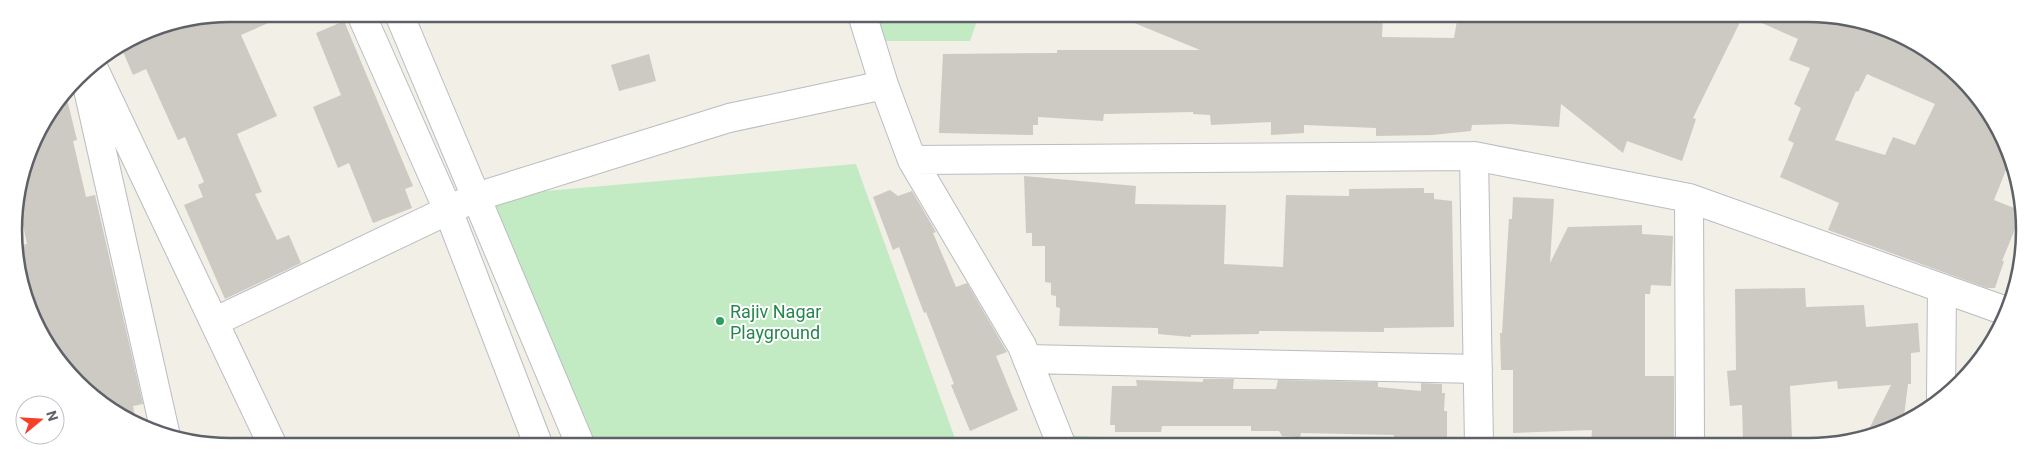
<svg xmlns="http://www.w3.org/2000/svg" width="2038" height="460" viewBox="0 0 2038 460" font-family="Roboto,sans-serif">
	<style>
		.green { fill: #c2eac3 }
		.building { fill: #cccac3; fill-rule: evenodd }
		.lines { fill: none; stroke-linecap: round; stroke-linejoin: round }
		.minor-casing { stroke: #b9bcc1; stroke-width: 30 }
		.tertiary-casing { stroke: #b9bcc1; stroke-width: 30 }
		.minor { stroke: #fff; stroke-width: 28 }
		.tertiary { stroke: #fff; stroke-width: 28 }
		.leisure-dot { fill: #2e9e5b; stroke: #fff; stroke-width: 2 }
		.labels { text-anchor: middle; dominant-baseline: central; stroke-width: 4; stroke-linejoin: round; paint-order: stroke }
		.leisure-label { font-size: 18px; fill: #27864d; stroke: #fff; text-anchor: start }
		.rim { fill: none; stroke: #5e6268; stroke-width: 2.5 }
	</style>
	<rect width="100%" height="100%" fill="#f1efe6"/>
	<path class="green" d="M 875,15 L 979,15 L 970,41 L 882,41 Z
		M 856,164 L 957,444 L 580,444 L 476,197 Z
		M 1058,435 L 1259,444 L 1061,444 Z"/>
	<path class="building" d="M 230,14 L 289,14 L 241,35 L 277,116 L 237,134 L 262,192 L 255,194 L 277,240 L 289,235 L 301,263 L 225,299 L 184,205 L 203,197 L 198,185 L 204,182 L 185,137 L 178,140 L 146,69 L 133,75 L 121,47 L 148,30 Z
		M 1115,15 L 1383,15 L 1382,37 L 1454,38 L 1458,15 L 1743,16 L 1693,118 L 1696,119 L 1682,161 L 1627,141 L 1623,153 L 1561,104 L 1559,127 L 1510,124 L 1472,125 L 1471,131 L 1432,135 L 1376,136 L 1376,128 L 1304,125 L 1304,133 L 1271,135 L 1271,122 L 1211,125 L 1210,115 L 1193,114 L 1193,112 L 1104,114 L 1103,121 L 1038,117 L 1038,125 L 1033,125 L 1033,135 L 939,133 L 943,54 L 1057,53 L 1057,50 L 1200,50 Z
		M 1746,16 L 1837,16 L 1916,43 L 1980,99 L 2010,160 L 1994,200 L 2019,210 L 2020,217 L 2002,261 L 2004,261 L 1995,288 L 1987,288 L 1828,230 L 1839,203 L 1780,177 L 1794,143 L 1788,140 L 1801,108 L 1794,104 L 1810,68 L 1789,60 L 1798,39 ZM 1867,74 L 1935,104 L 1915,145 L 1893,137 L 1885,155 L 1835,140 L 1856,91 L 1858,92 Z
		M 344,21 L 413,186 L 405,189 L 412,208 L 373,223 L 349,163 L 338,168 L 313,107 L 341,95 L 316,33 Z
		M 649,54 L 656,81 L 619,91 L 611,65 Z
		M 66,95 L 77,140 L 73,141 L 86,197 L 95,195 L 143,404 L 133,406 L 136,422 L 122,417 L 59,362 L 21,286 L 17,246 L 27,244 L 18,202 L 36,134 Z
		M 1024,176 L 1136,186 L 1135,204 L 1226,205 L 1224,264 L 1283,267 L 1286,195 L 1349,196 L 1349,189 L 1424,188 L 1424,193 L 1434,193 L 1434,199 L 1452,201 L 1454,327 L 1384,328 L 1384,332 L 1259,331 L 1259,334 L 1191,335 L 1191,337 L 1158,334 L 1158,328 L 1059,326 L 1060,308 L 1056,307 L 1056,296 L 1051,295 L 1051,283 L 1045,282 L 1045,246 L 1032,246 L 1032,233 L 1026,233 Z
		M 890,190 L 898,196 L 912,191 L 936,232 L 933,233 L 956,287 L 967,283 L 1007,352 L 996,356 L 1018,410 L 970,431 L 951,385 L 954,384 L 926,312 L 924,313 L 899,247 L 893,250 L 873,197 Z
		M 1513,197 L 1554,199 L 1550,263 L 1568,227 L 1642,225 L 1642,234 L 1673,236 L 1671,286 L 1651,285 L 1650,294 L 1645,294 L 1645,376 L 1674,376 L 1674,444 L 1591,444 L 1592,430 L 1513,433 L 1513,370 L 1501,370 L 1500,333 L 1502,333 L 1509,219 L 1512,219 Z
		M 1805,288 L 1806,307 L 1864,305 L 1866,327 L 1918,323 L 1920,352 L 1911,353 L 1911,384 L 1908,384 L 1903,424 L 1866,435 L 1891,385 L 1838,389 L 1837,381 L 1790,386 L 1792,439 L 1743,439 L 1742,405 L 1730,406 L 1727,371 L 1736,370 L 1735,289 Z
		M 1203,379 L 1234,379 L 1233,389 L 1276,389 L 1278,380 L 1378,382 L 1378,387 L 1421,391 L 1421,383 L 1442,384 L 1442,393 L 1445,393 L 1444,411 L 1447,411 L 1447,443 L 1394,443 L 1394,435 L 1301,433 L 1300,437 L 1282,436 L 1279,431 L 1251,431 L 1251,426 L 1162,426 L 1161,432 L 1115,432 L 1115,425 L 1110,425 L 1112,386 L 1137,386 L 1136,380 L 1203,382 Z"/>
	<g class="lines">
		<defs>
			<path id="minor" d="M 862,14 L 884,85 L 912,160
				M 92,65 L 272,444
				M 85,76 L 165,432
				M 1474,156 L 1479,444
				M 1689,198 L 1690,444
				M 214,322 L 476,197 L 729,118 L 884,85
				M 1027,359 L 1478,369
				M 1941,397 L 1942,288
				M 1061,444 L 1022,346 L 912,160 L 1474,156 L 1689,198 L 2006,311"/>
			<path id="tertiary" d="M 361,14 L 448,210 L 538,444
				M 399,14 L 580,444"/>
		</defs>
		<use href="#minor" class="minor-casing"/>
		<use href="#tertiary" class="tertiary-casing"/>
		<use href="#minor" class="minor"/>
		<use href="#tertiary" class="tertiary"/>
	</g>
	<circle class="leisure-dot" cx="720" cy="321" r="5"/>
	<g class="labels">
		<g class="leisure-label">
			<text x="730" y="311">Rajiv Nagar<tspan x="730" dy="21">Playground</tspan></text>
		</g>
	</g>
	<path d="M0 0H2038V460H0ZM230 22H1808A208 208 0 0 1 2016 230V230A208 208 0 0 1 1808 438H230A208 208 0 0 1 22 230V230A208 208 0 0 1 230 22Z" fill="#fff" fill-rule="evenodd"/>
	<path class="rim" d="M230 22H1808A208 208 0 0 1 2016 230V230A208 208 0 0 1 1808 438H230A208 208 0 0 1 22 230V230A208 208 0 0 1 230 22Z"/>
	<g transform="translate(40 420) rotate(72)"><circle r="24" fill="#ffffff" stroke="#bfc0c3"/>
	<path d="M0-4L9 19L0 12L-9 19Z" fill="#f53f28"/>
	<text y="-8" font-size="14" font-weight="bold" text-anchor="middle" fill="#5e6268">N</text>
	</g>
</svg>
